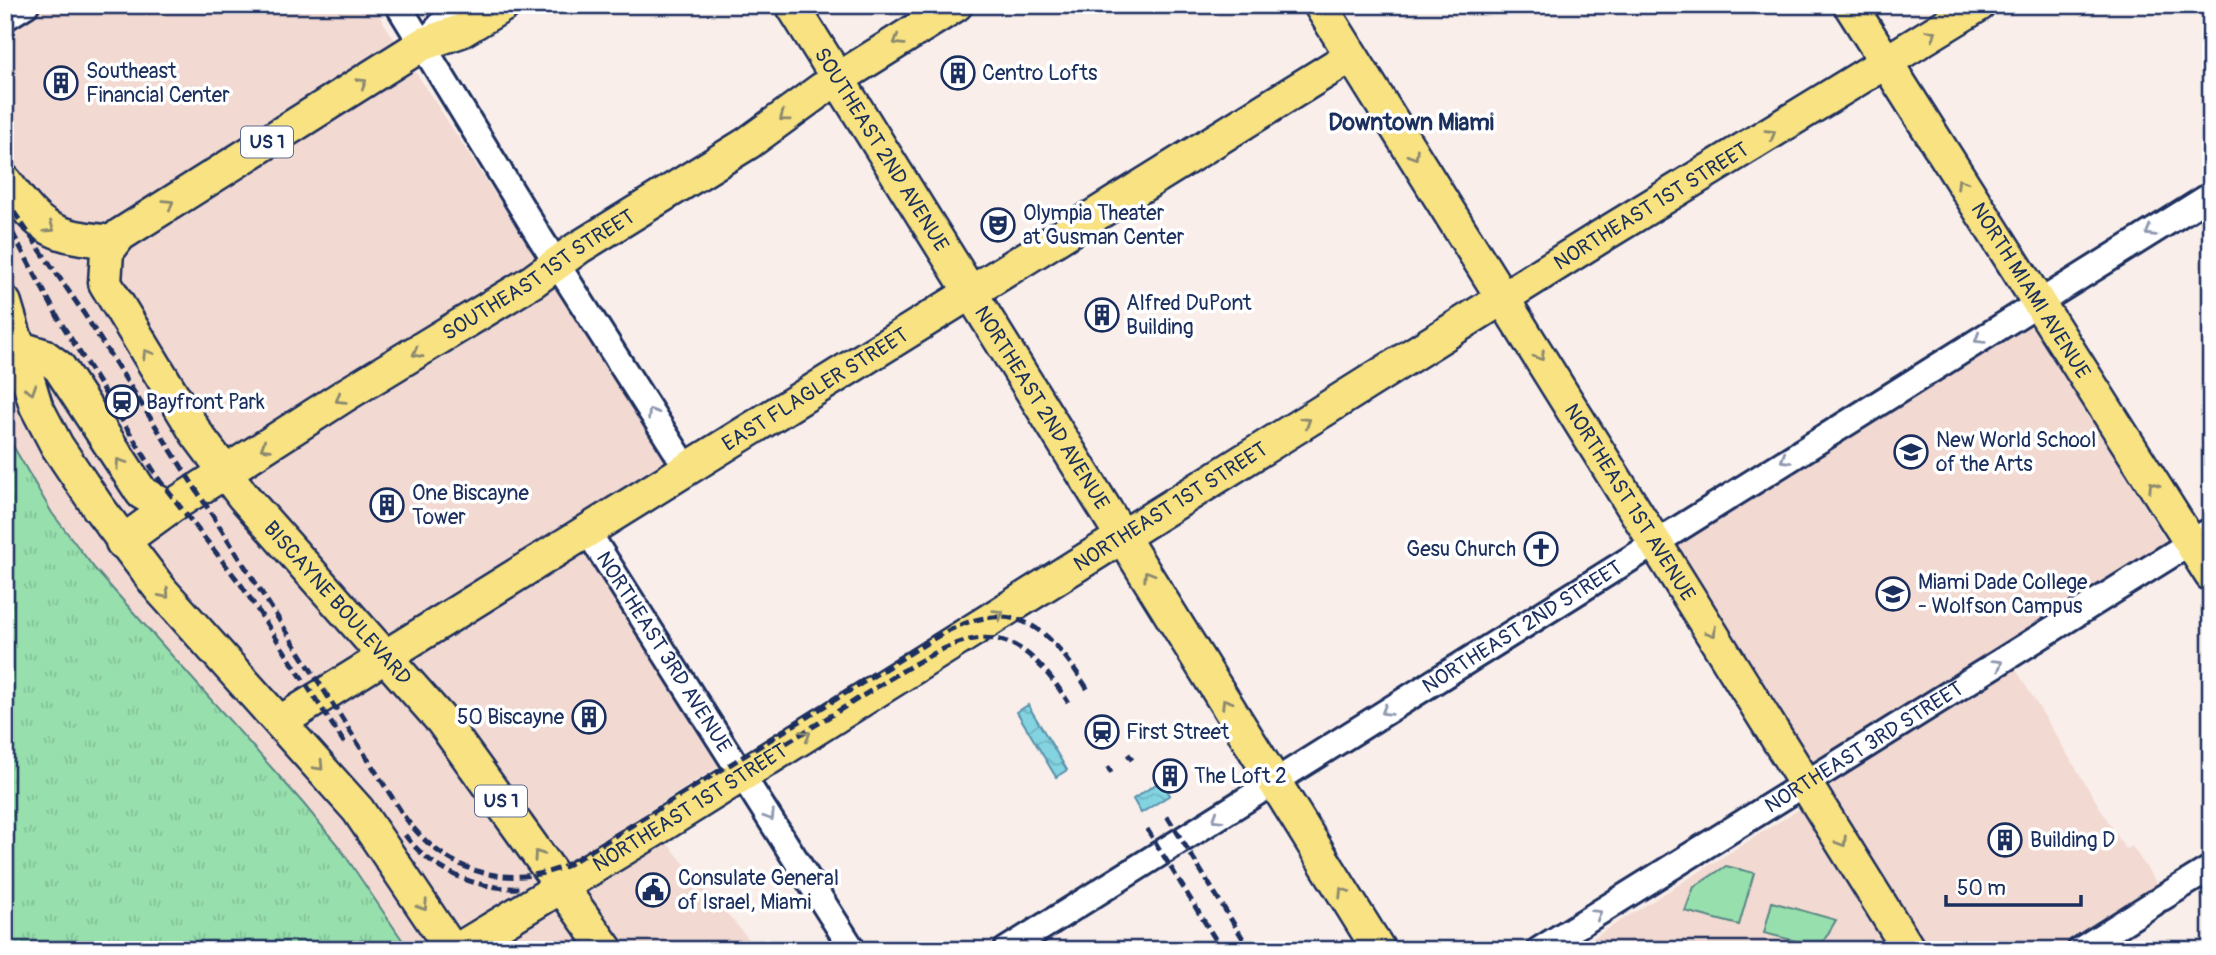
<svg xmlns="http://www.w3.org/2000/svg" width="2216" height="955" viewBox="0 0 2216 955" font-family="Pangolin,sans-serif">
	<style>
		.built { fill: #f2d9d1 }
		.grass { fill: #97dfad; stroke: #598786; stroke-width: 2 }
		.park { fill: url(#park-tufts); stroke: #598786; stroke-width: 2 }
		.water { fill: url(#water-waves); stroke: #5991ac; stroke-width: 2 }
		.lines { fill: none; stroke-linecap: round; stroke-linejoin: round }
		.minor-casing { stroke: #1b2f5e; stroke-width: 30 }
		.major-casing { stroke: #1b2f5e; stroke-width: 37 }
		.minor { stroke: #fff; stroke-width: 24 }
		.major { stroke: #f8e281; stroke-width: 32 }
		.rail { stroke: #1b2f5e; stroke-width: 5; stroke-dasharray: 10 5; stroke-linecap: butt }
		.oneway { stroke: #8a8870 }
		.oneway2 { stroke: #8d97ae }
		.labels { text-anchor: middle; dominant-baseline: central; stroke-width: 7; stroke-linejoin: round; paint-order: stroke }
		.shield { fill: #fff; stroke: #5f6d8e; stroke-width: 2 }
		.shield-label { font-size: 19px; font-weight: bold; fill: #1b2f5e }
		.poi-label { font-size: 21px; fill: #1b2f5e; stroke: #fff; text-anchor: start }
		.street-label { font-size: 21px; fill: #1b2f5e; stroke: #fff }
		.neighbourhood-label { font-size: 23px; font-weight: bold; fill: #1b2f5e; stroke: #fff }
	</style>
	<defs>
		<pattern id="park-tufts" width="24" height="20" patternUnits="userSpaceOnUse" patternTransform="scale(1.75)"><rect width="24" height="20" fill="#97dfad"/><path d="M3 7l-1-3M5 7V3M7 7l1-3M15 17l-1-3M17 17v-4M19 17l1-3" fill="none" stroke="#82c097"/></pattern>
		<pattern id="water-waves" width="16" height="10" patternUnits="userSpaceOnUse" patternTransform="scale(1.75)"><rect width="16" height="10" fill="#83d3e0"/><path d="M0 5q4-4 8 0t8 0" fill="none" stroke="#71b5c3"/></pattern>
	</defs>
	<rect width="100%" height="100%" fill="#f9eeea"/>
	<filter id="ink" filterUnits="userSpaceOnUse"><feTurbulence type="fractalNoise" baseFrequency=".0143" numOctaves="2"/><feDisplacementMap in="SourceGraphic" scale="14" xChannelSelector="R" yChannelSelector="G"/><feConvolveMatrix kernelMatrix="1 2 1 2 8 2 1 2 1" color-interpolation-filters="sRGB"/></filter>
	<g filter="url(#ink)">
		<path class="built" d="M 5,5 L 372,5 L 684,485 L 621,524 L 593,563 L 724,763 L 643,815 L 758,950 L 409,950 L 340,848 L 302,802 L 95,569 L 52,513 L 5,432 Z
			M 2033,324 L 2166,541 L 2001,645 L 2125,849 L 2132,846 L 2159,887 L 2054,950 L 1574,950 L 1830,790 L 1674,544 Z"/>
		<path class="grass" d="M 1726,866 L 1754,873 L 1739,925 L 1685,911 L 1694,887 Z
			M 1772,902 L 1836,920 L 1820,947 L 1764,933 Z"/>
		<path class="park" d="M 5,432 L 52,513 L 95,569 L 302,802 L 340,848 L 409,950 L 5,950 Z"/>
		<path class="water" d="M 1028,705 L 1067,770 L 1056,777 L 1017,712 Z
			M 1161,781 L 1170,795 L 1141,813 L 1133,799 Z"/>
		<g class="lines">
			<defs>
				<g id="minor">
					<path d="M 398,5 L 541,239 L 688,470"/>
					<path d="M 5,18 L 26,5"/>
					<path d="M 423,44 L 452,12 L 464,5"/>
					<path id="s1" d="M 588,532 L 853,950"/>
					<path d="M 2162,898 L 2211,868"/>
					<path id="s2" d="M 1006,950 L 2211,195"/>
					<path id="s3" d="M 1539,950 L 2211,530"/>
					<path d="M 2080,950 L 2154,903"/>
				</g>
				<g id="major">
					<path id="s4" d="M 504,5 L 461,31 L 423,44 L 120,235 L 107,252 L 105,283 L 196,433 L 243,496 L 442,721 L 607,950"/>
					<path id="s5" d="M 792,5 L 1379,950"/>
					<path id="s6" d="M 1320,5 L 1909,950"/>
					<path id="s7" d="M 1850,5 L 2211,575"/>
					<path d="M 5,181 C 43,233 51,235 113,242"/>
					<path d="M 5,303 L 36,406 L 57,446 L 98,507 L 161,590 L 358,810 L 452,950"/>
					<path d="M 17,347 L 43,355 L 59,367 L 142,493 L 169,508"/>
					<path id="s8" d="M 122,542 L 169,508 L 347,394 L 533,281 L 578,248 L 748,143 L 822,89 L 956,5"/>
					<path id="s9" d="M 280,722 L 1351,56"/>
					<path id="s10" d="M 457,950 L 653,831 L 1600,237 L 1979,5"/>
				</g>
			</defs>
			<use href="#minor" class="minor-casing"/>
			<use href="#major" class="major-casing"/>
			<use href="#minor" class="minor"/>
			<use href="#major" class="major"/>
			<path class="rail" d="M 5,13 L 17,5
				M 5,199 L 81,309 L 404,816 C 443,870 502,891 566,866 L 938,636 C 1013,594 1048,625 1088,690
				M 5,219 L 60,321 L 160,481 L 242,586 L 345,744
				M 786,743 C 821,722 856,700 891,678 C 970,629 1011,613 1068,702
				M 1128,754 L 1132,760
				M 1108,767 L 1111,773
				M 1167,816 L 1250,950
				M 1147,829 L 1222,950
				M 405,835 C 432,871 476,890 521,888"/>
		</g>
		<defs><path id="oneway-chevron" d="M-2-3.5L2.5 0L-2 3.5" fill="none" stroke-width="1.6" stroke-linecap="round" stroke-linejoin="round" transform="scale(1.75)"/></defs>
		<g class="oneway">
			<use href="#oneway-chevron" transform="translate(1932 34) rotate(-32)"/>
			<use href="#oneway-chevron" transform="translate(898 41) rotate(148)"/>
			<use href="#oneway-chevron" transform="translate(362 83) rotate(-32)"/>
			<use href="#oneway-chevron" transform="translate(784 117) rotate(144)"/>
			<use href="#oneway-chevron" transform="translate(1771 134) rotate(-31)"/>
			<use href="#oneway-chevron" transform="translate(1414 155) rotate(58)"/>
			<use href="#oneway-chevron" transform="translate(1961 183) rotate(-122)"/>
			<use href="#oneway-chevron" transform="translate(169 204) rotate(-32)"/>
			<use href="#oneway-chevron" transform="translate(50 228) rotate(34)"/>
			<use href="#oneway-chevron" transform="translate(417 353) rotate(151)"/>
			<use href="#oneway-chevron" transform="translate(147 354) rotate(-122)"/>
			<use href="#oneway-chevron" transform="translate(1540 356) rotate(58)"/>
			<use href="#oneway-chevron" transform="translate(31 390) rotate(71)"/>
			<use href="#oneway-chevron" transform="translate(340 399) rotate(148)"/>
			<use href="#oneway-chevron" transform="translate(1306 422) rotate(-32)"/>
			<use href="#oneway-chevron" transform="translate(265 447) rotate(148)"/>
			<use href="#oneway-chevron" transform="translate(120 463) rotate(-124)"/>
			<use href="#oneway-chevron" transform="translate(2153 486) rotate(-123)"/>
			<use href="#oneway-chevron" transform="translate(1148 575) rotate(-122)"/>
			<use href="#oneway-chevron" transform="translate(165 594) rotate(49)"/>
			<use href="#oneway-chevron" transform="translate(999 614) rotate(-32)"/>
			<use href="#oneway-chevron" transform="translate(1712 632) rotate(58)"/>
			<use href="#oneway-chevron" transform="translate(1226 703) rotate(-122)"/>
			<use href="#oneway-chevron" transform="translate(806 735) rotate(-32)"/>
			<use href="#oneway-chevron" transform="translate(319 766) rotate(47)"/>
			<use href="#oneway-chevron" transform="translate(1842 842) rotate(58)"/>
			<use href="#oneway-chevron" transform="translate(538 855) rotate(-125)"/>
			<use href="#oneway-chevron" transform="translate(1343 892) rotate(-122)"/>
			<use href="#oneway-chevron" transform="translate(423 906) rotate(57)"/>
		</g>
		<g class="oneway2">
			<use href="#oneway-chevron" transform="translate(2150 232) rotate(149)"/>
			<use href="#oneway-chevron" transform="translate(1979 339) rotate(148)"/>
			<use href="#oneway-chevron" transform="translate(652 413) rotate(-122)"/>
			<use href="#oneway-chevron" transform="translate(1785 459) rotate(148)"/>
			<use href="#oneway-chevron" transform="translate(1998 664) rotate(-32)"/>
			<use href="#oneway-chevron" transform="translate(1386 711) rotate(148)"/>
			<use href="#oneway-chevron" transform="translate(770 816) rotate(58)"/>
			<use href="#oneway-chevron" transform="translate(1217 818) rotate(148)"/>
			<use href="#oneway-chevron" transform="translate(1597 914) rotate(-32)"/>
		</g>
	</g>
	<defs>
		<symbol id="building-ring" viewBox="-11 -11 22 22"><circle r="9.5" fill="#fff" stroke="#1b2f5e" stroke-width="1.5"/><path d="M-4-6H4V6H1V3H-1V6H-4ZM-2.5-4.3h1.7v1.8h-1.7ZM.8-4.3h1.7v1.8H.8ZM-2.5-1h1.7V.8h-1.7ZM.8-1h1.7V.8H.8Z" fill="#1b2f5e"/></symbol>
		<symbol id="theatre-ring" viewBox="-11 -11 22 22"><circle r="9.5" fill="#fff" stroke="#1b2f5e" stroke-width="1.5"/><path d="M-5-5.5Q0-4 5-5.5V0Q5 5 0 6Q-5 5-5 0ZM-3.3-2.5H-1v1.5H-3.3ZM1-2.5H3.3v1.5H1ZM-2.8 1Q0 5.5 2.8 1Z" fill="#1b2f5e"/></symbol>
		<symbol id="station-ring" viewBox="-11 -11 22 22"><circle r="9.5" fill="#fff" stroke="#1b2f5e" stroke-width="1.5"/><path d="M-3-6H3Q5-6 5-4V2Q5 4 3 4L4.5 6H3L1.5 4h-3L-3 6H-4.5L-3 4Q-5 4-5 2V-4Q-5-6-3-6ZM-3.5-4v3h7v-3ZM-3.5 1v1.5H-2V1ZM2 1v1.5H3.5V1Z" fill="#1b2f5e"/></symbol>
		<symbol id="university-ring" viewBox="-11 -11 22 22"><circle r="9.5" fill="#fff" stroke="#1b2f5e" stroke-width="1.5"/><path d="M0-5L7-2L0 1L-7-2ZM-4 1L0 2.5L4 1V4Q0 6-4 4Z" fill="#1b2f5e"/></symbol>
		<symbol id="church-ring" viewBox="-11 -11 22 22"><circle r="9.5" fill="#fff" stroke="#1b2f5e" stroke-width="1.5"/><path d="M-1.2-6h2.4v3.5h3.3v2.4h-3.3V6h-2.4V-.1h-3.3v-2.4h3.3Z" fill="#1b2f5e"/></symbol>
		<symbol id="civic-ring" viewBox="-11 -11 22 22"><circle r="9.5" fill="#fff" stroke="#1b2f5e" stroke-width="1.5"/><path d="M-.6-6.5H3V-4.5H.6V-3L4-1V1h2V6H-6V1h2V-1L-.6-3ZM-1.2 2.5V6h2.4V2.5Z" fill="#1b2f5e"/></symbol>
	</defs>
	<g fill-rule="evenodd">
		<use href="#building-ring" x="939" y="54" width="38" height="38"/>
		<use href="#building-ring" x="42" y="64" width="38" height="38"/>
		<use href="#theatre-ring" x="979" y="206" width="38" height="38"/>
		<use href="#building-ring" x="1083" y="296" width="38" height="38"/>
		<use href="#station-ring" x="103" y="383" width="38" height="38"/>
		<use href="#university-ring" x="1892" y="433" width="38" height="38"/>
		<use href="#building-ring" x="368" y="486" width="38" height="38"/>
		<use href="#church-ring" x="1522" y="530" width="38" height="38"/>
		<use href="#university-ring" x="1874" y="575" width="38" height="38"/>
		<use href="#building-ring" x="570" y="698" width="38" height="38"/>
		<use href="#station-ring" x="1083" y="713" width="38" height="38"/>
		<use href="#building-ring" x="1151" y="757" width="38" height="38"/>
		<use href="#building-ring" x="1986" y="821" width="38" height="38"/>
		<use href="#civic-ring" x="634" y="871" width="38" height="38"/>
	</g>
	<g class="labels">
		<g class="shield">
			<rect x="241" y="126.5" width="52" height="31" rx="5"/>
			<rect x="475" y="785.5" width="52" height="31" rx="5"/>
		</g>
		<g class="shield-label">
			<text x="267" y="142">US 1</text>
			<text x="501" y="801">US 1</text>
		</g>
		<g class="poi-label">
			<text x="86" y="71">Southeast<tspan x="86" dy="24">Financial Center</tspan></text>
			<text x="982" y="73">Centro Lofts</text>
			<text x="1023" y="213">Olympia Theater<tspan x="1023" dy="24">at Gusman Center</tspan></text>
			<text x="1126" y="303">Alfred DuPont<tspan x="1126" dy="24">Building</tspan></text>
			<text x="146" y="402">Bayfront Park</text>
			<text x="1936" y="440">New World School<tspan x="1936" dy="24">of the Arts</tspan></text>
			<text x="412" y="493">One Biscayne<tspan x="412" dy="24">Tower</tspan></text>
			<text x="1516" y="549" text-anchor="end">Gesu Church</text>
			<text x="1918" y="582">Miami Dade College<tspan x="1918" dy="24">- Wolfson Campus</tspan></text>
			<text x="564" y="717" text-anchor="end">50 Biscayne</text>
			<text x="1126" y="732">First Street</text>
			<text x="1194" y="776">The Loft 2</text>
			<text x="2030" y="840">Building D</text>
			<text x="678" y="878">Consulate General<tspan x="678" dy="24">of Israel, Miami</tspan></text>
		</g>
		<g class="street-label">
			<text stroke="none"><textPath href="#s5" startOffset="170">SOUTHEAST 2ND AVENUE</textPath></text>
			<text stroke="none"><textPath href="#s10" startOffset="1407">NORTHEAST 1ST STREET</textPath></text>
			<text stroke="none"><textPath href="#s8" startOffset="495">SOUTHEAST 1ST STREET</textPath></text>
			<text stroke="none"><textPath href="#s7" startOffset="338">NORTH MIAMI AVENUE</textPath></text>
			<text stroke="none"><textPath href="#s9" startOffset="630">EAST FLAGLER STREET</textPath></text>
			<text stroke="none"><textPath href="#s5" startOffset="474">NORTHEAST 2ND AVENUE</textPath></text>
			<text stroke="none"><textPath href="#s6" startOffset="586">NORTHEAST 1ST AVENUE</textPath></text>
			<text stroke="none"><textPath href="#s10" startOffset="840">NORTHEAST 1ST STREET</textPath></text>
			<text stroke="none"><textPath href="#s4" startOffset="898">BISCAYNE BOULEVARD</textPath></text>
			<text stroke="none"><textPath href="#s2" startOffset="609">NORTHEAST 2ND STREET</textPath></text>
			<text stroke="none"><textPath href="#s1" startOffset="142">NORTHEAST 3RD AVENUE</textPath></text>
			<text stroke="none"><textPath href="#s3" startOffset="383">NORTHEAST 3RD STREET</textPath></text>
			<text stroke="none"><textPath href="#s10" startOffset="273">NORTHEAST 1ST STREET</textPath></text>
		</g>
		<g class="neighbourhood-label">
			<text x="1411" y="122">Downtown Miami</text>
		</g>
	</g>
	<rect width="2216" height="955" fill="none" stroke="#fff" stroke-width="28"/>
	<rect x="14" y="14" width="2188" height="927" fill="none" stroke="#1b2f5e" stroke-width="2.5" filter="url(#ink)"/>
	<path d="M1946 895v10h135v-10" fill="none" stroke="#1b2f5e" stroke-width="3.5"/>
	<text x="1957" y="895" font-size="21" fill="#1b2f5e" stroke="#ffffff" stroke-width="5" paint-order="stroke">50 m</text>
</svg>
